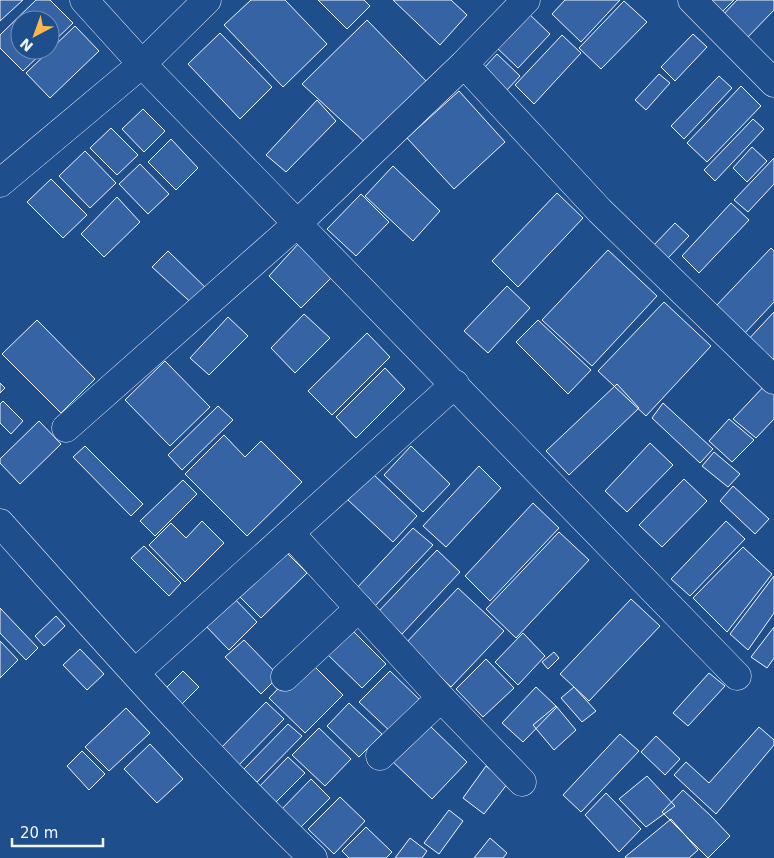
<svg xmlns="http://www.w3.org/2000/svg" width="774" height="858" viewBox="0 0 774 858" font-family="'DejaVu Sans',sans-serif">
	<style>
		.building { fill: #3563a3; stroke: #f2f6ff }
		.lines { fill: none; stroke-linecap: round; stroke-linejoin: round }
		.street-casing { stroke: #f2f6ff; stroke-width: 29 }
		.street { stroke: #1f4e8c; stroke-width: 28 }
	</style>
	<rect width="100%" height="100%" fill="#1f4e8c"/>
	<path class="building" d="M 0,0 L 23,0 L 0,21 Z
		M 36,0 L 50,0 L 73,23 L 50,45 L 50,20 L 20,20 L 20,50 L 45,50 L 23,71 L 0,48 L 0,35 Z
		M 251,0 L 285,0 L 327,44 L 283,87 L 224,25 Z
		M 318,0 L 364,0 L 370,6 L 347,29 Z
		M 393,0 L 451,0 L 467,15 L 440,45 Z
		M 565,0 L 620,0 L 581,42 L 552,14 Z
		M 710,0 L 734,0 L 722,12 Z
		M 737,0 L 774,0 L 774,10 L 745,40 L 721,17 Z
		M 624,1 L 647,22 L 601,69 L 579,48 Z
		M 527,12 L 550,34 L 518,68 L 495,46 Z
		M 367,20 L 429,84 L 368,145 L 302,84 Z
		M 75,26 L 99,51 L 50,98 L 26,73 Z
		M 220,33 L 272,87 L 240,119 L 188,64 Z
		M 693,34 L 707,47 L 675,81 L 661,67 Z
		M 562,35 L 581,53 L 534,104 L 515,85 Z
		M 497,54 L 520,76 L 506,91 L 483,69 Z
		M 659,74 L 670,83 L 646,110 L 635,100 Z
		M 719,76 L 732,88 L 684,139 L 671,126 Z
		M 741,86 L 761,106 L 707,162 L 687,143 Z
		M 459,91 L 505,142 L 454,189 L 407,138 Z
		M 317,100 L 336,121 L 286,172 L 266,155 Z
		M 143,109 L 165,131 L 144,152 L 122,129 Z
		M 753,119 L 764,129 L 715,181 L 704,170 Z
		M 111,128 L 138,155 L 117,175 L 90,148 Z
		M 171,139 L 198,168 L 176,190 L 148,162 Z
		M 752,147 L 767,161 L 747,182 L 733,168 Z
		M 85,151 L 116,183 L 90,208 L 59,176 Z
		M 774,158 L 774,184 L 748,212 L 734,200 Z
		M 140,164 L 169,194 L 148,214 L 119,184 Z
		M 393,166 L 440,211 L 413,241 L 365,196 Z
		M 51,179 L 87,215 L 63,238 L 27,202 Z
		M 557,193 L 583,218 L 518,287 L 492,261 Z
		M 361,194 L 389,222 L 356,256 L 327,229 Z
		M 117,197 L 140,222 L 104,257 L 81,234 Z
		M 731,203 L 749,220 L 699,273 L 682,256 Z
		M 675,223 L 689,236 L 667,259 L 653,246 Z
		M 299,243 L 333,276 L 301,308 L 269,276 Z
		M 771,248 L 774,251 L 774,302 L 744,334 L 715,307 Z
		M 608,250 L 657,296 L 592,366 L 542,320 Z
		M 168,251 L 211,293 L 197,308 L 152,267 Z
		M 507,286 L 530,308 L 488,353 L 464,331 Z
		M 664,302 L 711,346 L 646,416 L 598,371 Z
		M 774,312 L 774,358 L 768,364 L 745,343 Z
		M 304,314 L 330,338 L 295,373 L 271,348 Z
		M 228,317 L 248,336 L 209,375 L 190,358 Z
		M 37,320 L 95,379 L 61,413 L 2,354 Z
		M 538,320 L 591,370 L 568,394 L 516,342 Z
		M 367,333 L 390,357 L 332,415 L 308,391 Z
		M 165,361 L 210,407 L 170,446 L 125,400 Z
		M 385,368 L 405,389 L 356,438 L 336,417 Z
		M 0,383 L 5,388 L 0,393 Z
		M 767,383 L 774,390 L 774,419 L 756,438 L 733,419 Z
		M 617,384 L 639,408 L 569,475 L 546,451 Z
		M 3,401 L 23,421 L 11,434 L 0,423 L 0,404 Z
		M 663,403 L 713,449 L 700,463 L 652,418 Z
		M 218,406 L 233,420 L 182,470 L 168,455 Z
		M 729,419 L 754,440 L 732,462 L 709,441 Z
		M 39,421 L 61,444 L 20,484 L 0,463 L 0,459 Z
		M 224,435 L 245,457 L 261,441 L 302,482 L 247,536 L 185,474 Z
		M 650,443 L 673,465 L 627,512 L 605,491 Z
		M 85,446 L 143,504 L 131,516 L 73,457 Z
		M 411,446 L 450,484 L 423,512 L 384,475 Z
		M 714,452 L 740,474 L 728,487 L 702,466 Z
		M 479,466 L 501,488 L 446,547 L 423,526 Z
		M 373,474 L 417,516 L 393,542 L 348,500 Z
		M 684,479 L 707,501 L 662,547 L 639,525 Z
		M 183,480 L 197,494 L 155,536 L 140,521 Z
		M 733,486 L 769,519 L 755,534 L 720,501 Z
		M 533,503 L 559,528 L 490,601 L 465,576 Z
		M 202,521 L 224,543 L 185,582 L 149,545 L 171,523 L 186,538 Z
		M 726,521 L 745,539 L 690,596 L 671,579 Z
		M 413,528 L 433,545 L 374,607 L 355,590 Z
		M 559,532 L 589,560 L 516,638 L 486,609 Z
		M 144,546 L 181,583 L 169,596 L 131,558 Z
		M 743,547 L 772,574 L 727,632 L 693,598 Z
		M 283,549 L 307,573 L 261,618 L 237,594 Z
		M 437,550 L 460,572 L 402,634 L 378,612 Z
		M 774,576 L 774,613 L 748,650 L 730,634 Z
		M 458,588 L 504,631 L 451,687 L 405,644 Z
		M 230,594 L 257,622 L 229,650 L 202,622 Z
		M 631,599 L 660,626 L 589,701 L 560,674 Z
		M 0,608 L 38,648 L 26,660 L 0,633 Z
		M 56,616 L 65,626 L 44,646 L 35,636 Z
		M 774,627 L 774,658 L 767,668 L 751,657 Z
		M 350,628 L 386,664 L 362,688 L 326,653 Z
		M 523,633 L 545,656 L 518,685 L 495,662 Z
		M 244,640 L 279,676 L 261,694 L 225,657 Z
		M 0,641 L 18,660 L 0,678 Z
		M 80,649 L 104,674 L 87,690 L 63,665 Z
		M 554,652 L 559,658 L 548,669 L 542,662 Z
		M 307,659 L 343,695 L 305,733 L 269,698 Z
		M 486,659 L 514,688 L 483,717 L 456,689 Z
		M 183,671 L 199,687 L 178,708 L 162,692 Z
		M 390,671 L 423,703 L 393,734 L 359,702 Z
		M 709,673 L 725,686 L 688,726 L 673,713 Z
		M 536,687 L 557,707 L 523,742 L 502,723 Z
		M 574,687 L 596,711 L 582,722 L 561,698 Z
		M 266,702 L 284,719 L 234,770 L 216,753 Z
		M 349,703 L 382,734 L 359,757 L 327,726 Z
		M 556,706 L 576,730 L 554,750 L 533,725 Z
		M 126,708 L 150,733 L 109,771 L 85,747 Z
		M 426,722 L 467,762 L 432,799 L 390,759 Z
		M 288,724 L 302,736 L 257,782 L 244,769 Z
		M 759,727 L 774,740 L 774,745 L 716,814 L 674,775 L 686,762 L 709,783 Z
		M 319,728 L 351,759 L 325,786 L 292,755 Z
		M 620,734 L 639,751 L 581,812 L 563,795 Z
		M 656,736 L 680,759 L 665,775 L 641,752 Z
		M 150,744 L 183,779 L 157,803 L 124,769 Z
		M 82,751 L 105,774 L 89,790 L 67,766 Z
		M 288,757 L 305,773 L 272,806 L 256,790 Z
		M 486,766 L 508,783 L 484,814 L 463,798 Z
		M 647,776 L 675,806 L 646,827 L 619,799 Z
		M 311,779 L 330,798 L 298,830 L 279,812 Z
		M 683,790 L 711,816 L 730,836 L 708,858 L 662,812 Z
		M 606,793 L 641,829 L 619,852 L 585,815 Z
		M 340,797 L 365,821 L 334,854 L 308,829 Z
		M 449,810 L 463,821 L 439,854 L 424,843 Z
		M 671,819 L 698,850 L 689,858 L 626,858 L 625,857 Z
		M 366,827 L 392,852 L 386,858 L 349,858 L 342,851 Z
		M 410,838 L 427,851 L 422,858 L 395,858 Z
		M 490,838 L 507,853 L 503,858 L 474,858 Z"/>
	<g class="lines">
		<defs>
			<path id="street" d="M 84,0 L 142,64 L 737,676
				M 692,0 L 774,83
				M 464,64 L 600,211 L 774,380
				M 0,183 L 142,64 L 207,0
				M 66,428 L 298,223 L 464,64 L 526,0
				M 0,523 C 102,637 203,752 313,858
				M 290,533 L 441,698 L 522,782
				M 135,673 L 455,384
				M 285,677 L 359,608
				M 380,756 L 441,698"/>
		</defs>
		<use href="#street" class="street-casing"/>
		<use href="#street" class="street"/>
	</g>
	<g transform="translate(35 35) rotate(221)"><circle r="24" fill="#1f4e8c" stroke="#7391ba"/>
	<path d="M0-4L9 19L0 12L-9 19Z" fill="#ffb74d"/>
	<text y="-8" font-size="14" font-weight="bold" text-anchor="middle" fill="#f2f6ff">N</text>
	</g>
	<path d="M12 838v8h91v-8" fill="none" stroke="#f2f6ff" stroke-width="2.5"/>
	<text x="20" y="838" font-size="15" fill="#f2f6ff" stroke="#1f4e8c" stroke-width="4" paint-order="stroke">20 m</text>
</svg>
